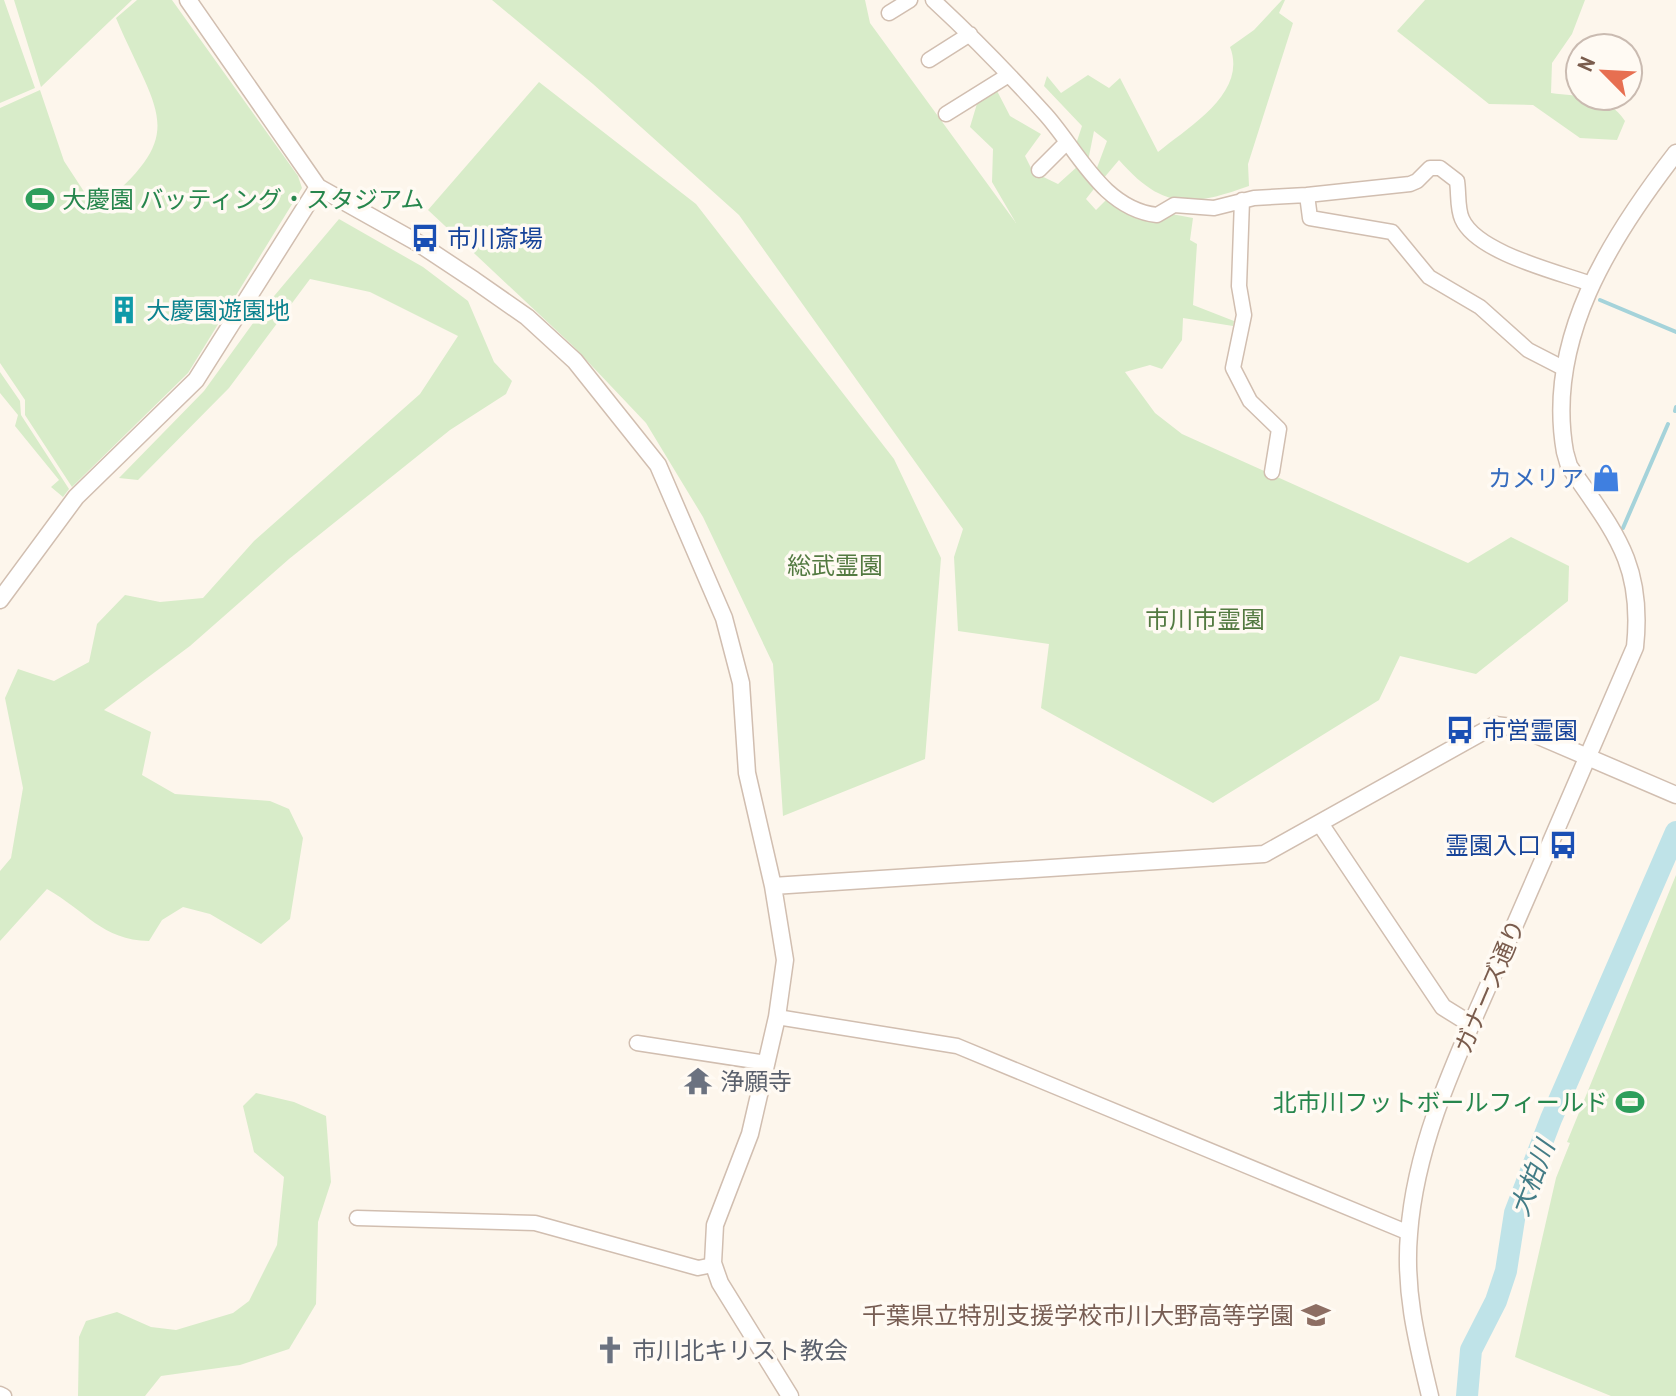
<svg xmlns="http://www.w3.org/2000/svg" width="1676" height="1396" viewBox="0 0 1676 1396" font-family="'Archivo Narrow','Noto Sans JP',sans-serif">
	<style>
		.green { fill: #d8ecc9 }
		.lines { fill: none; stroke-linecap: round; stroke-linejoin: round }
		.stream { stroke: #a5d3da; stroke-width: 4 }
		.river { stroke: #bfe3e8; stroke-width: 22 }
		.minor-casing { stroke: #d1beb0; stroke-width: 17 }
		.tertiary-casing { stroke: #d1beb0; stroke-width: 19 }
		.minor { stroke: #fff; stroke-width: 14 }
		.tertiary { stroke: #fff; stroke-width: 16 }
		.labels { text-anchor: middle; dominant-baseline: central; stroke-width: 7; stroke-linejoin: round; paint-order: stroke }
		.leisure-label { font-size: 24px; fill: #27864d; stroke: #fffaf3; text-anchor: start }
		.transit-label { font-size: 24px; fill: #164399; stroke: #fffaf3; text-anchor: start }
		.culture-label { font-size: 24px; fill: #0d838f; stroke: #fffaf3; text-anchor: start }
		.shop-label { font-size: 24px; fill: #366cbe; stroke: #fffaf3; text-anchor: end }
		.park-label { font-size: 24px; fill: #537a41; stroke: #fffaf3 }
		.street-label { font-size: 24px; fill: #7a5c4d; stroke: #fffaf3 }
		.worship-label { font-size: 24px; fill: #5b616d; stroke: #fffaf3; text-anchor: start }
		.education-label { font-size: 24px; fill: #785e54; stroke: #fffaf3; text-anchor: end }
		.water-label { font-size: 26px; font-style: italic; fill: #437c86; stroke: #fffaf3 }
	</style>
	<rect width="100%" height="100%" fill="#fdf6ec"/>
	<path class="green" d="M 0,0 L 4,0 L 35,88 L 0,103 Z
		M 14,0 L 132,0 L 41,87 Z
		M 137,0 L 172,0 L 298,176 L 302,188 L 188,373 L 72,487 L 25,415 L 25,400 L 0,363 L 0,108 L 40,90 L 64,161 L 96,210 C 191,132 158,117 116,18 Z
		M 492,0 L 865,0 L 870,23 L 1016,223 L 992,182 L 993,149 L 970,127 L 979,97 L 995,87 L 1010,116 L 1041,134 L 1025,156 L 1033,172 L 1058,184 L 1078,166 L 1097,185 L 1086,199 L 1096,210 L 1109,197 L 1119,209 L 1160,223 L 1166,213 L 1193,218 L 1190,240 L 1197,244 L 1193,305 L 1234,321 L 1233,326 L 1183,318 L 1182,340 L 1162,369 L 1150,365 L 1125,372 L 1155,413 L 1182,434 L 1468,563 L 1511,537 L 1569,566 L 1568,601 L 1476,674 L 1400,656 L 1379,700 L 1213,803 L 1041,708 L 1049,644 L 958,631 L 954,557 L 963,529 L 739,215 L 593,84 Z
		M 1282,0 L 1285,0 L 1279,13 L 1293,23 L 1248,164 L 1249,186 C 1190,207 1163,210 1119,160 L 1103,179 L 1095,173 L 1107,141 L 1094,131 L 1088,161 L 1074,150 L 1082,126 L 1044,86 L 1047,76 L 1061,93 L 1088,75 L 1109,88 L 1120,78 L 1158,152 C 1188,127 1248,93 1230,47 L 1254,30 Z
		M 1425,0 L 1585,0 L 1572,34 L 1552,63 L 1551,93 C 1579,97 1608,94 1625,121 L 1617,140 L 1580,138 L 1533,105 L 1489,104 L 1397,31 Z
		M 539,82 L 696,204 L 894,459 L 941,558 L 925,759 L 783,816 L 773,664 L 703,517 L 646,423 L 572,345 L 428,210 Z
		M 339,219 L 423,267 L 468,301 L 494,362 L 512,381 L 506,394 L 450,430 L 289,559 L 190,646 L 104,710 L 151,732 L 142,775 L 175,794 L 270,801 L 289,809 L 303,838 L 290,919 L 261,944 L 210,914 L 183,907 L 162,920 L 149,941 C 102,940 86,911 47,889 L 0,941 L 0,871 L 11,858 L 23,788 L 5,698 L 18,669 L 54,681 L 89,662 L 97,624 L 125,595 L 160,602 L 203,598 L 254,541 L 420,394 L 458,336 L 370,292 L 310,279 L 229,388 L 138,480 L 119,478 L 204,391 L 264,308 Z
		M 0,372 L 20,401 L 21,415 L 69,489 L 63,497 L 51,487 L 59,480 L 15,426 L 18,415 L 0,393 Z
		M 1676,875 L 1676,1396 L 1611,1396 L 1515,1357 L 1556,1178 L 1570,1143 L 1567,1142 Z
		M 256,1093 L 294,1102 L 326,1116 L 331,1182 L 318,1222 L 316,1304 L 289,1349 L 240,1365 L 161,1376 L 145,1396 L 78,1396 L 79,1337 L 86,1321 L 117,1312 L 151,1327 L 176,1330 L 233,1313 L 249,1301 L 277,1245 L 284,1177 L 254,1152 L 243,1106 Z"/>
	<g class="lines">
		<path class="stream" d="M 1600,300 L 1676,332
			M 1675,411 L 1676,407
			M 1623,528 L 1668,424"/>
		<path class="river" d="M 1467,1396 L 1471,1350 L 1496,1301 L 1506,1271 L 1515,1213 L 1551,1119 L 1676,832"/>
		<defs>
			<path id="minor" d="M 933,0 C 972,36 1010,75 1046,115 C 1078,151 1103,209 1157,215 L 1174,205 L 1214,208 L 1254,198 L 1307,195 L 1310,218 L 1392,232 L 1429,277 L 1480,307 L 1528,350 L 1563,368
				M 889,13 L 910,0
				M 929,60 L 970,34
				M 946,114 L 1007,76
				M 1039,170 L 1066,143
				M 1307,195 L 1410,184 L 1417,181 L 1430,168 L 1440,168 L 1457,181 C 1459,194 1457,208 1462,219 C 1477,253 1558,272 1591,284
				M 1242,200 L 1239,286 L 1244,315 L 1233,368 L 1250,401 L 1279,429 L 1272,472
				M 777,1017 L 957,1046 L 1409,1233
				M 637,1043 L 767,1063
				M 357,1218 L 535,1223 L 698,1268 L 713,1265
				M 0,1394 L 4,1396"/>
			<path id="tertiary" d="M 188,0 L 318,187 L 418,243 L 474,280 L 527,317 L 575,361 L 658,465 L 724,618 L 741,683 L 747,773 L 773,886 L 785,960 L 777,1017 L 750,1134 L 715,1225 L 713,1263 L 720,1283 L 790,1396
				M 0,600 L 76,497 L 196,380 L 318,187
				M 1321,825 L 1443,1007 L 1472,1025
				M 773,886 L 1264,854 L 1495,725 L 1520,728 L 1676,795
				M 1430,1396 C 1417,1342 1404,1291 1409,1234 C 1416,1137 1462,1047 1500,959 C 1545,855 1591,751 1635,647 C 1644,563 1614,532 1569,466 L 1565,452 C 1545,340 1610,238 1676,153"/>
		</defs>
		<use href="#minor" class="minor-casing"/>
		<use href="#tertiary" class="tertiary-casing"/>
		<use href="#minor" class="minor"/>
		<use href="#tertiary" class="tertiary"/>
	</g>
	<defs>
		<symbol id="stadium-bare" viewBox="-9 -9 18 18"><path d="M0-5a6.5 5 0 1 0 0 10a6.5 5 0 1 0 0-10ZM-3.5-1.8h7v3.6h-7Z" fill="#2e9e5b" stroke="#fffaf3" stroke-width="2.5" paint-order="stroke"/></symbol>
		<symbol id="bus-bare" viewBox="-9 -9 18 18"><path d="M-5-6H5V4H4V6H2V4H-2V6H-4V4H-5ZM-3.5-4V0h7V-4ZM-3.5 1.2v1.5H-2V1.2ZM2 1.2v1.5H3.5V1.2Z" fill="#1a4fb4" stroke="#fffaf3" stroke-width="2.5" paint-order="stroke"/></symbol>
		<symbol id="building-bare" viewBox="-9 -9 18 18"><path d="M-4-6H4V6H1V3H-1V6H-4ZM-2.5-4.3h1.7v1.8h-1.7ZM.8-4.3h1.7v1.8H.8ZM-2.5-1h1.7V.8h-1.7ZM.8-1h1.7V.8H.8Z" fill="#0f9aa8" stroke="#fffaf3" stroke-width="2.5" paint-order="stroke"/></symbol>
		<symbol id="shop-bare" viewBox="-9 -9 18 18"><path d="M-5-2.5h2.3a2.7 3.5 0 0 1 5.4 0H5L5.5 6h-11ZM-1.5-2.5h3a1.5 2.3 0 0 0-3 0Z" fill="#3f7fe0" stroke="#fffaf3" stroke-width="2.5" paint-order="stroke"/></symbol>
		<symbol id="temple-bare" viewBox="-9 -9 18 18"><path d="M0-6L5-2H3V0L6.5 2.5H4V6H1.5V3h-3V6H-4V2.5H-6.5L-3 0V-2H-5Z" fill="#6b7280" stroke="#fffaf3" stroke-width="2.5" paint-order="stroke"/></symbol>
		<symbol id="school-bare" viewBox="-9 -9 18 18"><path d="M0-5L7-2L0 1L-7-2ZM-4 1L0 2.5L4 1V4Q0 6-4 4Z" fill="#8d6e63" stroke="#fffaf3" stroke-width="2.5" paint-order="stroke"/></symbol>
		<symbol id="church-bare" viewBox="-9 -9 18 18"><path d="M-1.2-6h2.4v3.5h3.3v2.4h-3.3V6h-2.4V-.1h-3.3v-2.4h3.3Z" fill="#6b7280" stroke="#fffaf3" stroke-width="2.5" paint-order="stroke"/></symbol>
	</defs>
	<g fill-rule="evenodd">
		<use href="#stadium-bare" x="20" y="179" width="40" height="40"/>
		<use href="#bus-bare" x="405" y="218" width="40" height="40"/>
		<use href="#building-bare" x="104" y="290" width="40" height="40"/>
		<use href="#shop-bare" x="1586" y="458" width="40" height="40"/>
		<use href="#bus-bare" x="1440" y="710" width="40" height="40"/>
		<use href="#bus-bare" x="1543" y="825" width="40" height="40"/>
		<use href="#temple-bare" x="678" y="1061" width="40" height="40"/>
		<use href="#stadium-bare" x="1610" y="1082" width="40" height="40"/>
		<use href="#school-bare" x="1296" y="1295" width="40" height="40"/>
		<use href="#church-bare" x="590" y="1330" width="40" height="40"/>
	</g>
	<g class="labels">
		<g class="leisure-label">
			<text x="62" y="199">大慶園 バッティング・スタジアム</text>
			<text x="1608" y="1102" text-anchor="end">北市川フットボールフィールド</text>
		</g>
		<g class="transit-label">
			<text x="447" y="238">市川斎場</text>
			<text x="1482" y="730">市営霊園</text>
			<text x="1541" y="845" text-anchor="end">霊園入口</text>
		</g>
		<g class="culture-label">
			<text x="146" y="310">大慶園遊園地</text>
		</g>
		<g class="shop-label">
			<text x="1584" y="478">カメリア</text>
		</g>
		<g class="park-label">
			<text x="835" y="565">総武霊園</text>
			<text x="1205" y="619">市川市霊園</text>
		</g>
		<g class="street-label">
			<text transform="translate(1489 986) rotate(-67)">ガナーズ通り</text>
		</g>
		<g class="worship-label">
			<text x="720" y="1081">浄願寺</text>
			<text x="632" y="1350">市川北キリスト教会</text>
		</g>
		<g class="education-label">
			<text x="1294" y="1315">千葉県立特別支援学校市川大野高等学園</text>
		</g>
		<g class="water-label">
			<text transform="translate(1532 1178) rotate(-69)">大柏川</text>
		</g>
	</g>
	<g transform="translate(1604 72) rotate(294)"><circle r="38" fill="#fffaf3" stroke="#cabbb1" stroke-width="2"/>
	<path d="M0-6L14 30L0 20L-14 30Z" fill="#e76f51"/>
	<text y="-12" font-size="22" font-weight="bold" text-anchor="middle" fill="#7a5c4d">N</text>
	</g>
</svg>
